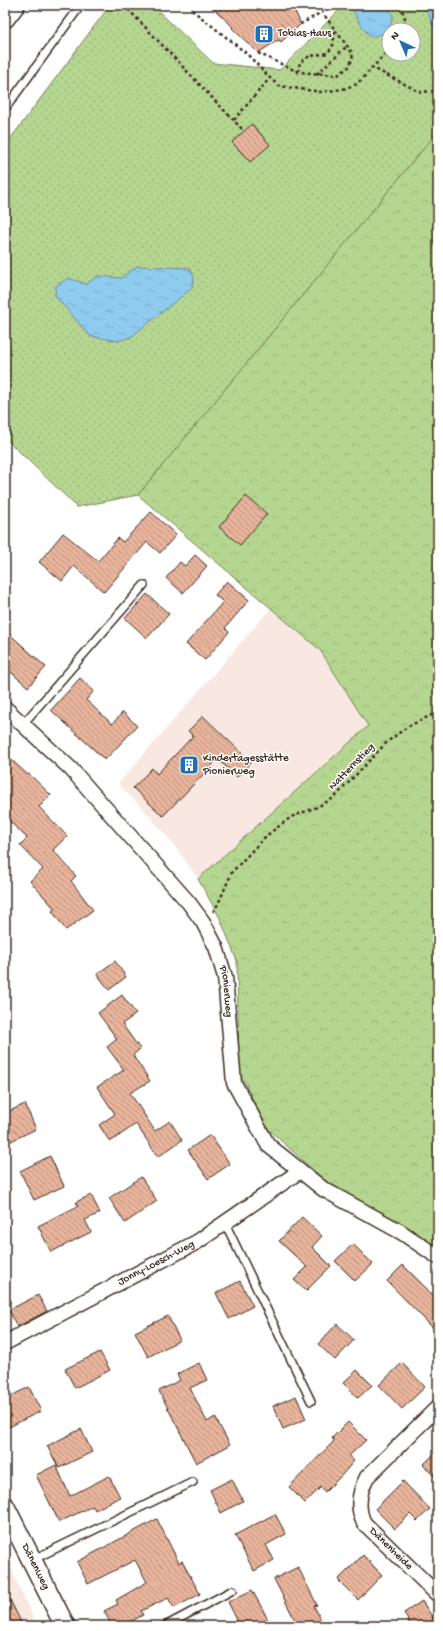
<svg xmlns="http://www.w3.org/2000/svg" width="443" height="1631" viewBox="0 0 443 1631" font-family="'Gochi Hand',sans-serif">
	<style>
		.built { fill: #f8e8e1 }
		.green { fill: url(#green-dots); stroke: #788057; fill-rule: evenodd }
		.forest { fill: url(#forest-crowns); stroke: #788057 }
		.water { fill: url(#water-ripples); stroke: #6d8a9b }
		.building { fill: url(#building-back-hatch); stroke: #3b2a1e }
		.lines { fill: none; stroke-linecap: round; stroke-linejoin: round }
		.lane-casing { stroke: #3b2a1e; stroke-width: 10 }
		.street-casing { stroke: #3b2a1e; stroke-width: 17 }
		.secondary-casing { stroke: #3b2a1e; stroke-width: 22 }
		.path { stroke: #3b2a1e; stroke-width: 2.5; stroke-dasharray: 3 3; stroke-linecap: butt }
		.lane { stroke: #fff; stroke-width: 7 }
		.street { stroke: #fff; stroke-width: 14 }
		.secondary { stroke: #fff; stroke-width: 19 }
		.labels { text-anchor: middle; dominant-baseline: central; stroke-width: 3; stroke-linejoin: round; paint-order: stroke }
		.poi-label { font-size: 11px; fill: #3b2a1e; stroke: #fff; text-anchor: start }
		.street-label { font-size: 11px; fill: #3b2a1e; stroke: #fff }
	</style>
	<defs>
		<pattern id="green-dots" width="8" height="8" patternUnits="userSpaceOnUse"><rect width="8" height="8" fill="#b5d690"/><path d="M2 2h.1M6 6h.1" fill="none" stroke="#9db87c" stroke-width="1.8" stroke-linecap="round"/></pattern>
		<pattern id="forest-crowns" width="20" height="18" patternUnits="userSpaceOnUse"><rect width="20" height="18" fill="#b5d690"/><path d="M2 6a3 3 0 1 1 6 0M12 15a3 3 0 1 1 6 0" fill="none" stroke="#9db87c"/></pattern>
		<pattern id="water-ripples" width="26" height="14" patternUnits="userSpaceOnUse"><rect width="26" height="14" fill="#8fcaef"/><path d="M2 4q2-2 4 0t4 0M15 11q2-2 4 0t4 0" fill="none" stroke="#7caecc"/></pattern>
		<pattern id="building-back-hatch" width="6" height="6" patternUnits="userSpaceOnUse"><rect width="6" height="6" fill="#e8b49c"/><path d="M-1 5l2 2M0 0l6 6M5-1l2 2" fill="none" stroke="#bd937f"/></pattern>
	</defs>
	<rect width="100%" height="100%" fill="#fff"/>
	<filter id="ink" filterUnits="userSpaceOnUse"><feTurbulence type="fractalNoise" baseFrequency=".025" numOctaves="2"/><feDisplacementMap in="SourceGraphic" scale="8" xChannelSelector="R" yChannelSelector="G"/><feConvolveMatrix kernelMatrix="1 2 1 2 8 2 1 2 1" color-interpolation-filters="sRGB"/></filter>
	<g filter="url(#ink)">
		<path class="built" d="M 271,608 L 320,650 L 368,726 L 198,879 L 170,840 L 146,812 L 118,784 Z
			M 5,1556 L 37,1626 L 5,1626 Z"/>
		<path class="green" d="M 110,5 L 152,5 L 213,63 L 280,70 L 344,5 L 438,5 L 438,131 L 138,495 L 77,507 L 5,438 L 5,146 ZM 389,30 L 413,30 L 413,54 L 389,54 Z"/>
		<path class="forest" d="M 438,131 L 438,1249 L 420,1236 L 324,1180 L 267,1128 L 239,1071 L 237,961 L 220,918 L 198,879 L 368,726 L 320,650 L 138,495 Z"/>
		<path class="water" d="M 350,5 L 387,5 L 393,16 C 389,31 386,34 370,37 L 361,25 Z
			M 425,5 L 438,5 L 438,32 L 433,26 Z
			M 137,266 L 190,268 L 194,277 L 192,288 L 131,337 L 118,341 L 90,336 L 55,296 L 56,286 L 68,278 L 86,284 L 98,276 L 121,278 Z"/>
		<path class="building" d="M 210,5 L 292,5 L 301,24 L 281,42 L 278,40 L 258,53 L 232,28 L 233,27 Z
			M 252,124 L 270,145 L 250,162 L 232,142 Z
			M 246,496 L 267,514 L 240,545 L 219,527 Z
			M 151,512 L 176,535 L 160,553 L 147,542 L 104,592 L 74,566 L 62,581 L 39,562 L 63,533 L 98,561 L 118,538 L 123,542 Z
			M 195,555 L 207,566 L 183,593 L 166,578 L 180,562 L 185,566 Z
			M 227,581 L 249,600 L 225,628 L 229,632 L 205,660 L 186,644 L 223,602 L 215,595 Z
			M 147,594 L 169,614 L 147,638 L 125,618 Z
			M 5,630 L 46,667 L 28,687 L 5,667 Z
			M 80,678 L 94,691 L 86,700 L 112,724 L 123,712 L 137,726 L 105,760 L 51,710 Z
			M 203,716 L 251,762 L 237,777 L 218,759 L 163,816 L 133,788 L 152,768 L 157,774 L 193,736 L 188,731 Z
			M 5,754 L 28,775 L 29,774 L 51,795 L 39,807 L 67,836 L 53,850 L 76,876 L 71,881 L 93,910 L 66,930 L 52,911 L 55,909 L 30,881 L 43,869 L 20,845 L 27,838 L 5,817 Z
			M 115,961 L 126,977 L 109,990 L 97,974 Z
			M 122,995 L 136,1014 L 122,1024 L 140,1049 L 133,1055 L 150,1081 L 130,1093 L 155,1131 L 170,1121 L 182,1140 L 158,1157 L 136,1124 L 110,1142 L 99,1125 L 115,1114 L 97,1087 L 124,1070 L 107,1047 L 117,1039 L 98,1013 Z
			M 25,1104 L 36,1129 L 9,1142 L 5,1134 L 5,1113 Z
			M 210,1135 L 230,1164 L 208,1179 L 188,1150 Z
			M 50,1156 L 64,1186 L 34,1200 L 20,1171 Z
			M 141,1177 L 157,1201 L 125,1223 L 109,1198 Z
			M 91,1195 L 100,1213 L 85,1220 L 91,1232 L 51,1252 L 38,1226 L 78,1206 L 76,1202 Z
			M 302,1217 L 322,1236 L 312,1247 L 331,1266 L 306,1291 L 294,1280 L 307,1267 L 279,1241 Z
			M 353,1244 L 373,1264 L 355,1281 L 335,1261 Z
			M 403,1265 L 438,1300 L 438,1333 L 387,1281 Z
			M 240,1281 L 253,1306 L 229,1319 L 216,1293 Z
			M 38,1295 L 47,1311 L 17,1327 L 9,1310 Z
			M 168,1316 L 180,1340 L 148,1357 L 135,1332 Z
			M 337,1324 L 354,1340 L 335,1360 L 318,1344 Z
			M 100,1352 L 110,1370 L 75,1388 L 65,1369 Z
			M 199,1363 L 207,1380 L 190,1388 L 207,1422 L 215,1417 L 230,1445 L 196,1463 L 159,1391 L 180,1380 L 177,1374 Z
			M 402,1363 L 425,1387 L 402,1409 L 379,1385 Z
			M 357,1370 L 372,1385 L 358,1398 L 343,1383 Z
			M 29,1387 L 41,1411 L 9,1427 L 5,1418 L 5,1399 Z
			M 296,1396 L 306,1419 L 283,1429 L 273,1406 Z
			M 348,1422 L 366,1440 L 349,1456 L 354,1461 L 341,1476 L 325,1492 L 321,1487 L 305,1503 L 289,1487 L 334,1441 L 332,1438 Z
			M 81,1429 L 92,1452 L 59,1468 L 47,1446 Z
			M 438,1450 L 438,1480 L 423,1465 Z
			M 56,1465 L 70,1496 L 109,1476 L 120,1497 L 95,1510 L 93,1506 L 59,1522 L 36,1475 Z
			M 232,1479 L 243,1501 L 221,1513 L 210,1490 Z
			M 403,1481 L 430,1509 L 417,1521 L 410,1514 L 395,1529 L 375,1509 Z
			M 275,1514 L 286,1534 L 266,1545 L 274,1560 L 254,1571 L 235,1535 Z
			M 157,1519 L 179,1563 L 182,1561 L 200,1594 L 174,1608 L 168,1598 L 141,1611 L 143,1615 L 122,1626 L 112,1626 L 104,1611 L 118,1604 L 116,1600 L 147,1582 L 135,1560 L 88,1584 L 77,1562 Z
			M 363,1555 L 382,1575 L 358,1600 L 338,1580 Z
			M 298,1567 L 317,1605 L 314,1606 L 324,1626 L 298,1626 L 274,1579 Z
			M 5,1590 L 23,1626 L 5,1626 Z
			M 252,1590 L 263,1610 L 271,1626 L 240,1626 L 228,1602 Z
			M 422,1601 L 438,1626 L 411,1626 L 404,1613 Z"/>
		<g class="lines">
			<defs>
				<path id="lane" d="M 5,109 L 81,5
					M 23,724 L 144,585
					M 225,1223 L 311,1401
					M 32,1560 L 193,1482
					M 165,1626 L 233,1590"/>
				<g id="street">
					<path id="s1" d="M 5,708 L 71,769 L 189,903 L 203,922 L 216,947 L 225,977 L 234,1083 L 268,1145 L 323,1189 L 401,1232 L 438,1257"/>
					<path id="s2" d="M 5,1343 L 197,1242 L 300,1171"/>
					<path id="s3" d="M 438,1407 L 367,1477 C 359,1492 356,1507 364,1523 L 438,1595"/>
				</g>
				<g id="secondary">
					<path d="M 5,18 L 15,5"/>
					<path id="s4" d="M 5,1507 L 65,1626"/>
				</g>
			</defs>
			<use href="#lane" class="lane-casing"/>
			<use href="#street" class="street-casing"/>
			<use href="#secondary" class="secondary-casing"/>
			<path class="path" d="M 124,5 L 242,129
				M 400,5 L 405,18 L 402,30
				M 192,10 L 246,53 L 270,78 L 279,86 L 321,92 L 343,89 L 357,84 L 389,50
				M 258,53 L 298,72 L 338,75 L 350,66 L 353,54 L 322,12 L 301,24
				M 371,67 L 420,92 L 438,91
				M 298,72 L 300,62 L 310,56 L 328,53 L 333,45 L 335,31
				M 317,74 L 347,46
				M 234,120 L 270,78
				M 213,912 L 218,904 L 232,872 L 266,836 L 291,817 L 317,807 L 334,798 L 387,742 L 407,727 L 438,712"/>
			<use href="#lane" class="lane"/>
			<use href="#street" class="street"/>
			<use href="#secondary" class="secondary"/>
		</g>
	</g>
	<defs>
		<symbol id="building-square" viewBox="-11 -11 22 22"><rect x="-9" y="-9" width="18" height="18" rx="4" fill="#1f6fb2" stroke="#fff"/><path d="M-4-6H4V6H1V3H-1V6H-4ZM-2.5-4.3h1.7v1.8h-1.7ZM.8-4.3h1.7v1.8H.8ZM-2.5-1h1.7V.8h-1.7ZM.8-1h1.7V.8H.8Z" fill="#fff"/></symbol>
	</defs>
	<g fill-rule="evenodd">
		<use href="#building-square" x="253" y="23" width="22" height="22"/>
		<use href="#building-square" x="178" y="754" width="22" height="22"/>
	</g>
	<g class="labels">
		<g class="poi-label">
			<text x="278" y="34">Tobias-Haus</text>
			<text x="203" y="759">Kindertagesstätte<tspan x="203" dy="13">Pionierweg</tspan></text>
		</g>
		<g class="street-label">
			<text transform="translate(352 767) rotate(-46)">Natternstieg</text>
			<text stroke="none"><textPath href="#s1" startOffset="366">Pionierweg</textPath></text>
			<text stroke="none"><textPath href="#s2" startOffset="171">Jonny-Loesch-Weg</textPath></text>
			<text stroke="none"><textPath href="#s3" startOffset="185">Dänenheide</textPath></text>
			<text stroke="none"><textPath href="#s4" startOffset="67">Dänenweg</textPath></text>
		</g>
	</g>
	<rect width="443" height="1631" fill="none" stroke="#fff" stroke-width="20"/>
	<rect x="10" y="10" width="423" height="1611" fill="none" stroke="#3b2a1e" stroke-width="1.5" filter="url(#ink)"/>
	<g transform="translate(401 42) rotate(316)"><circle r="19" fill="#ffffff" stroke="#b1aaa5"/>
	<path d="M0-3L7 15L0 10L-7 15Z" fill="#1f6fb2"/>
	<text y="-6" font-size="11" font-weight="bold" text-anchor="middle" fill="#3b2a1e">N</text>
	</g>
</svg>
